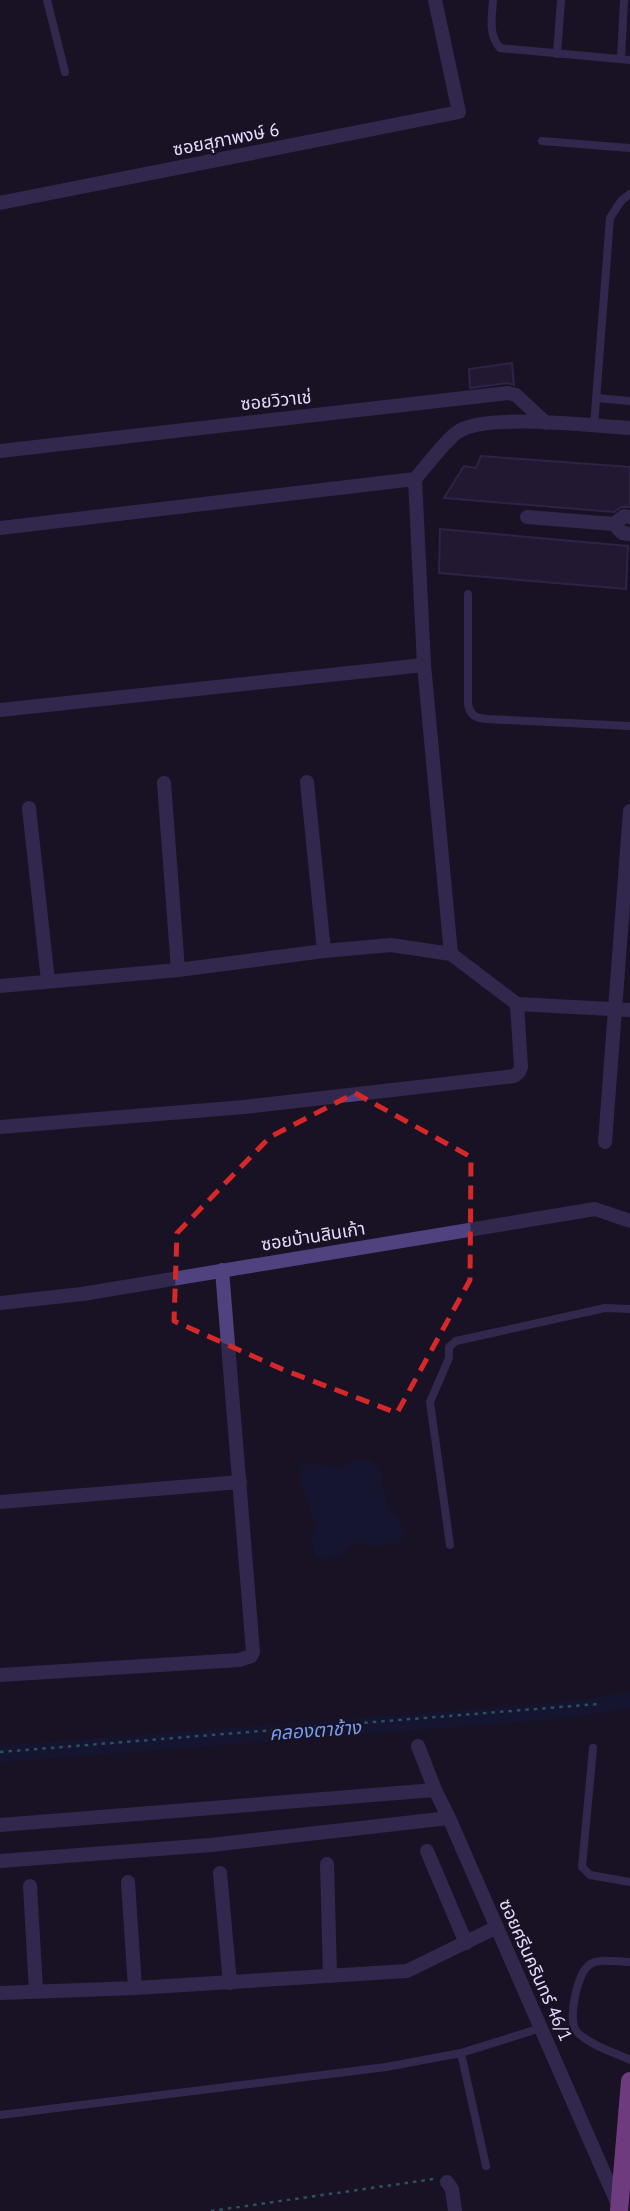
<svg xmlns="http://www.w3.org/2000/svg" width="630" height="2211" viewBox="0 0 630 2211" font-family="'PT Sans','Noto Sans Thai',sans-serif">
	<style>
		.water { fill: #10193f }
		.lines { fill: none; stroke-linecap: round; stroke-linejoin: round }
		.canal { stroke: #10193f; stroke-width: 16 }
		.building { fill: #2e2043; stroke: #4a356d; stroke-width: 2 }
		.path { stroke: #3e9dab; stroke-width: 2.5; stroke-dasharray: 3.5 5; stroke-linecap: butt }
		.lane { stroke: #50427e; stroke-width: 8 }
		.street { stroke: #50427e; stroke-width: 14 }
		.primary { stroke: #d56eee; stroke-width: 18 }
		.marked { fill: none; stroke: #d62828; stroke-width: 5; stroke-dasharray: 14 9; stroke-linejoin: round }
		.labels { text-anchor: middle; dominant-baseline: central; stroke-width: 5; stroke-linejoin: round; paint-order: stroke }
		.street-label { font-size: 18px; fill: #e4dafb; stroke: #191225 }
		.water-label { font-size: 19px; font-style: italic; fill: #749fef; stroke: #191225 }
	</style>
	<rect width="100%" height="100%" fill="#191225"/>
	<path class="water" d="M 368,1460 L 372,1461 L 383,1475 C 378,1499 395,1512 406,1532 L 400,1542 C 384,1547 370,1547 354,1543 L 339,1555 L 325,1560 L 315,1554 L 312,1539 L 317,1526 L 299,1482 L 301,1468 L 308,1464 L 341,1467 L 355,1461 Z"/>
	<g class="lines">
		<path class="canal" d="M 0,1754 L 557,1711 L 630,1700"/>
	</g>
	<path class="building" d="M 512,363 L 514,385 L 507,383 L 470,388 L 469,369 Z
		M 481,456 L 630,467 L 630,507 L 621,507 L 614,512 L 444,498 L 464,466 L 476,468 Z
		M 440,529 L 628,546 L 626,589 L 439,573 Z"/>
	<g class="lines">
		<path class="path" d="M 0,1752 L 598,1704
			M 211,2211 L 434,2179"/>
		<path class="lane" d="M 47,0 L 65,72
			M 493,0 C 492,17 488,35 500,48 L 630,60
			M 557,54 L 561,0
			M 621,59 L 624,0
			M 542,141 L 630,148
			M 596,398 L 630,401
			M 594,426 L 610,218 L 621,201 L 630,194
			M 468,594 L 468,704 C 470,716 476,718 487,719 L 630,726
			M 450,1545 L 430,1402 L 449,1358 L 449,1347 L 456,1341 L 605,1308 L 630,1309
			M 593,1748 L 582,1867 L 590,1875 L 630,1882
			M 630,1962 C 617,1962 598,1957 588,1966 C 577,1975 567,2021 577,2032 C 590,2045 613,2052 630,2060
			M 461,2053 L 486,2166
			M 0,2115 L 386,2067 L 461,2053 L 541,2028"/>
		<path class="street" d="M 0,203 L 459,112 L 435,0
			M 0,451 L 508,393 L 516,395 L 546,423
			M 527,517 L 614,524 L 624,516 L 630,517
			M 614,524 L 622,533 L 630,534
			M 0,528 L 415,479
			M 0,710 L 424,665
			M 307,782 L 324,951
			M 164,783 L 178,970
			M 29,808 L 48,981
			M 451,954 L 424,665 L 415,479 C 426,467 446,439 459,431 C 488,413 592,426 630,428
			M 0,986 L 178,970 L 324,951 L 391,945 L 451,954 L 517,1004 L 630,1010
			M 0,1127 L 244,1107 L 514,1076 L 519,1072 L 521,1067 L 517,1004
			M 605,1142 L 630,811
			M 0,1303 L 82,1294 L 595,1209 L 630,1221
			M 0,1502 L 240,1482
			M 0,1675 L 239,1660 L 251,1656 L 253,1652 L 222,1270
			M 418,1746 L 435,1790 L 449,1818 L 619,2207
			M 0,1825 L 435,1790
			M 427,1851 L 466,1943
			M 0,1861 L 211,1845 L 449,1818
			M 327,1864 L 330,1975
			M 220,1873 L 230,1983
			M 128,1882 L 135,1988
			M 30,1886 L 36,1991
			M 0,1993 L 135,1988 L 407,1971 L 497,1927
			M 447,2182 L 452,2189 L 455,2211"/>
		<path class="primary" d="M 619,2211 L 630,2081"/>
	</g>
	<path d="M0 0H630V2211H0ZM 355,1093 L 471,1157 L 470,1280 L 397,1413 L 284,1370 L 174,1321 L 177,1233 L 270,1137 Z" fill="#191225" fill-opacity=".55" fill-rule="evenodd"/>
	<path class="marked" d="M 355,1093 L 471,1157 L 470,1280 L 397,1413 L 284,1370 L 174,1321 L 177,1233 L 270,1137 Z"/>
	<g class="labels">
		<g class="street-label">
			<text transform="translate(226 139) rotate(-11)">ซอยสุภาพงษ์ 6</text>
			<text transform="translate(276 400) rotate(-6)">ซอยวิวาเช่</text>
			<text transform="translate(313 1236) rotate(-9)">ซอยบ้านสินเก้า</text>
			<text transform="translate(536 1970) rotate(66)">ซอยศรีนครินทร์ 46/1</text>
		</g>
		<g class="water-label">
			<text transform="translate(315 1730) rotate(-4)">คลองตาช้าง</text>
		</g>
	</g>
</svg>
